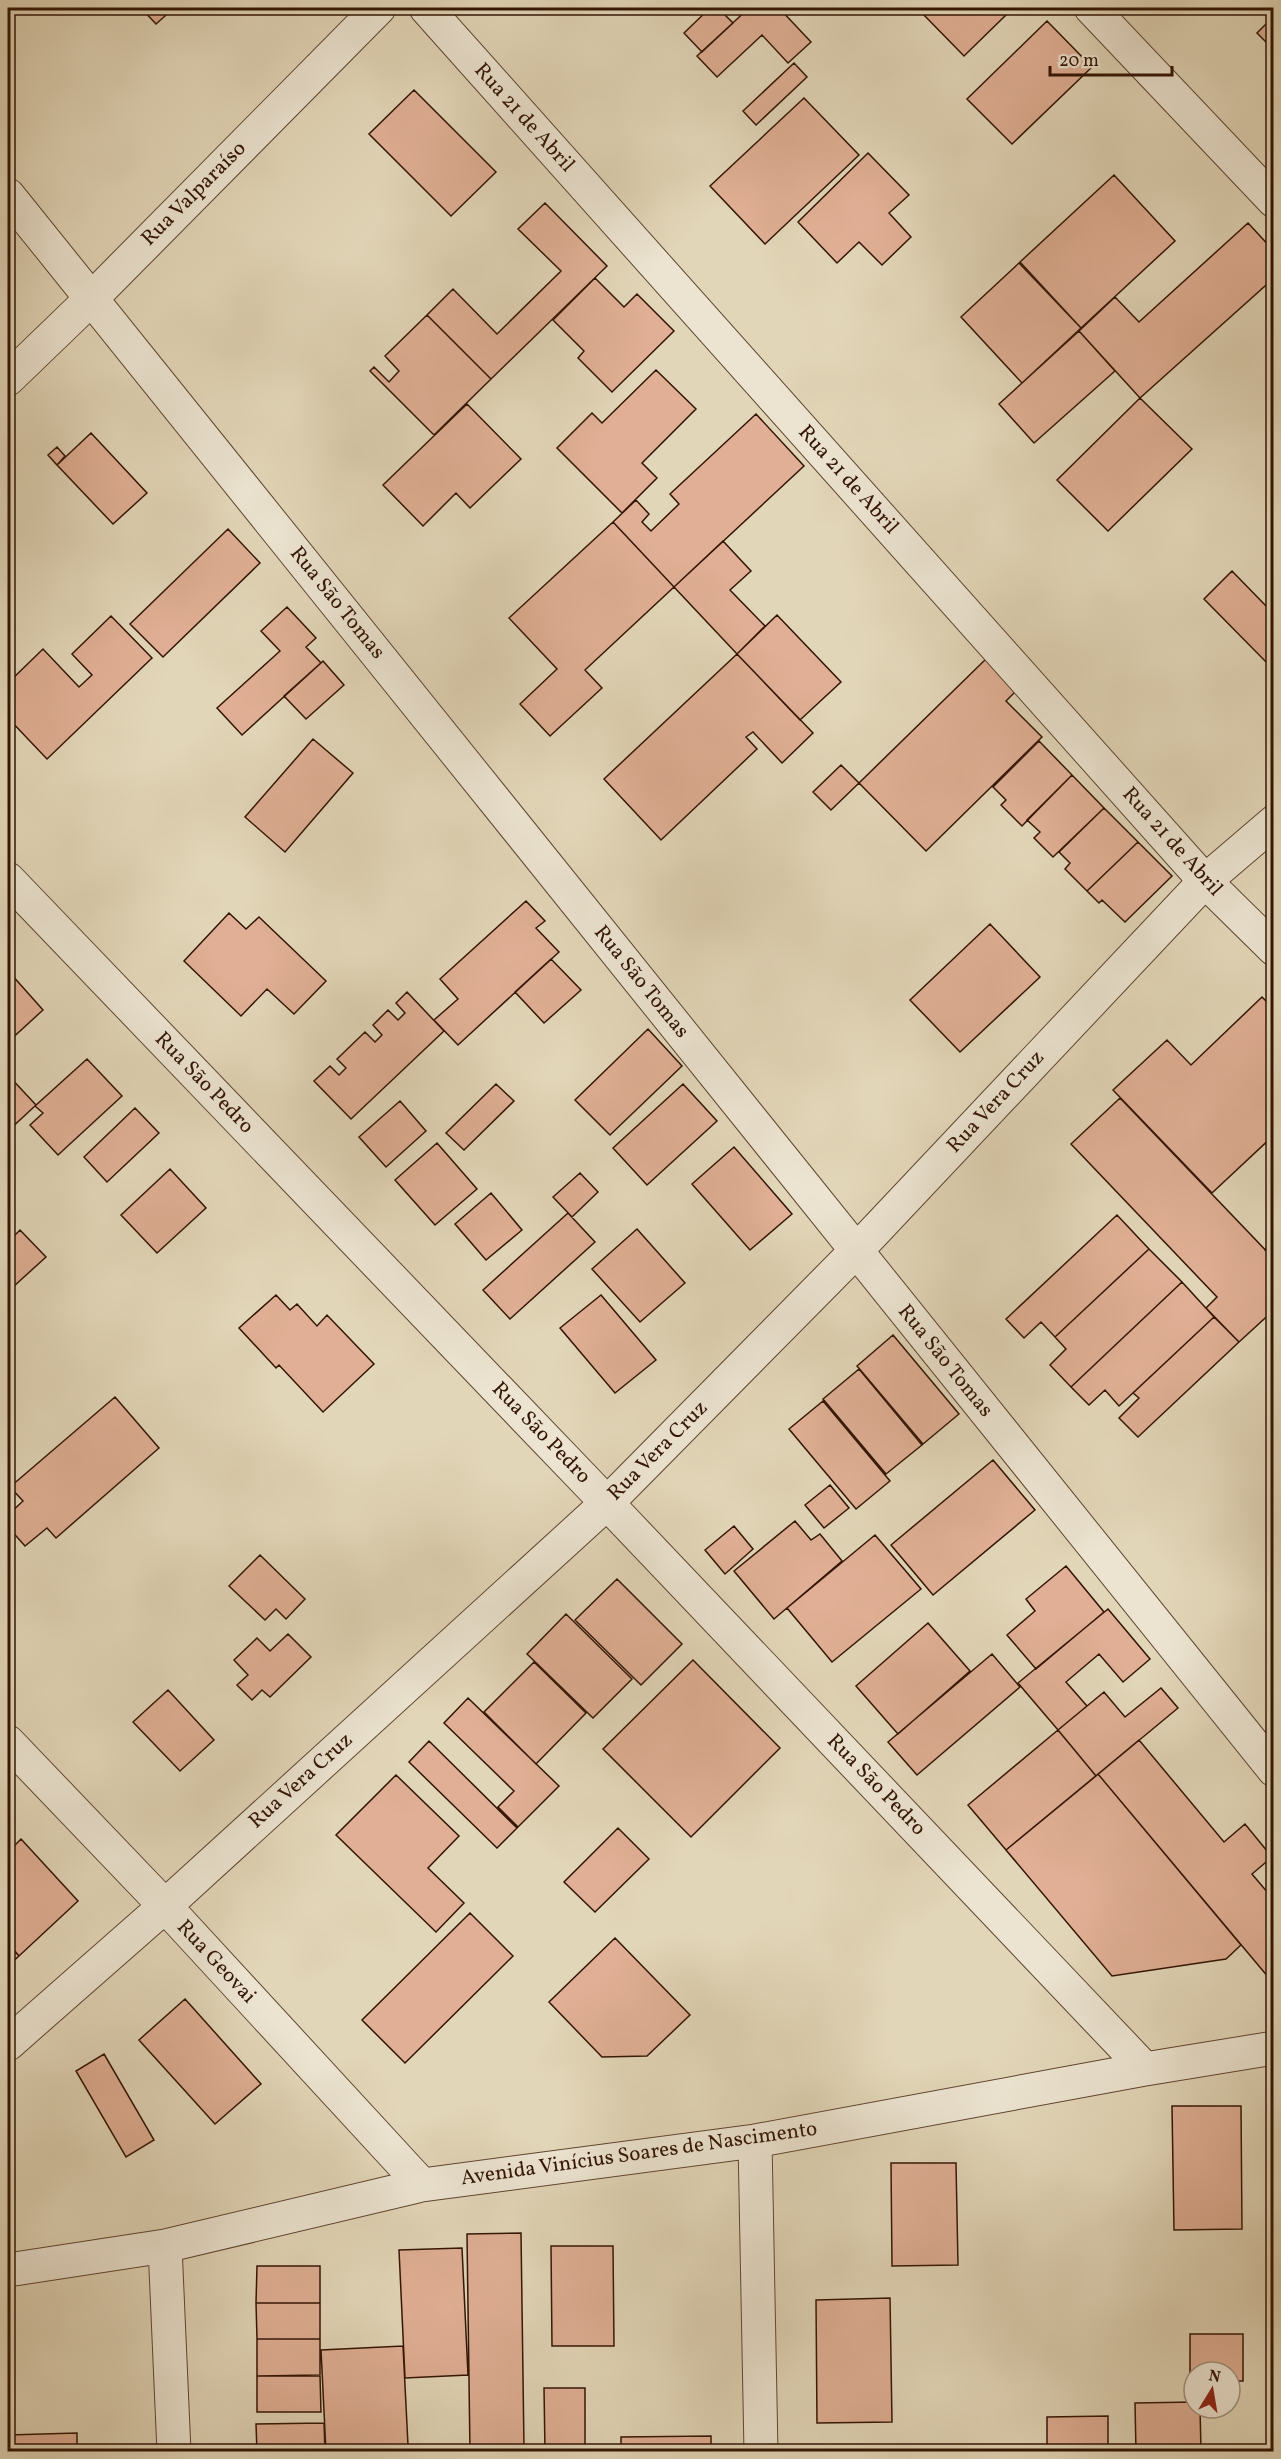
<svg xmlns="http://www.w3.org/2000/svg" width="1281" height="2459" viewBox="0 0 1281 2459" font-family="Vollkorn,serif">
	<style>
		.building { fill: #e0af95; stroke: #331504; stroke-width: 1.5 }
		.lines { fill: none; stroke-linecap: round; stroke-linejoin: round }
		.minor-casing { stroke: #5f4531; stroke-width: 35 }
		.minor { stroke: #ece4d1; stroke-width: 33 }
		.labels { text-anchor: middle; dominant-baseline: central; stroke-width: 6; stroke-linejoin: round; paint-order: stroke }
		.street-label { font-size: 21px; fill: #331504; stroke: #ece4d1 }
	</style>
	<rect width="100%" height="100%" fill="#e2d6b8"/>
	<filter id="stains"><feTurbulence type="fractalNoise" baseFrequency=".00333" numOctaves="4"/><feColorMatrix values="0 0 0 0 .2 0 0 0 0 .09 0 0 0 0 .02 0 0 0 .5 -.17"/></filter>
	<radialGradient id="worn" r=".72"><stop offset=".6" stop-color="#630" stop-opacity="0"/><stop offset="1" stop-color="#630" stop-opacity=".3"/></radialGradient>
	<path class="building" d="M 141,8 L 174,8 L 156,24 Z
		M 710,8 L 718,8 L 733,23 L 702,52 L 684,33 Z
		M 749,8 L 779,8 L 811,42 L 788,63 L 762,35 L 717,77 L 697,56 Z
		M 925,8 L 999,8 L 1006,15 L 964,56 L 921,12 Z
		M 1274,16 L 1274,50 L 1257,33 Z
		M 1047,21 L 1092,67 L 1012,144 L 967,99 Z
		M 794,63 L 807,77 L 756,125 L 743,111 Z
		M 414,90 L 496,172 L 451,216 L 369,134 Z
		M 804,98 L 859,155 L 765,244 L 710,186 Z
		M 868,153 L 909,195 L 889,213 L 911,237 L 882,265 L 859,242 L 837,263 L 798,222 Z
		M 1114,175 L 1175,241 L 1081,328 L 1020,262 Z
		M 545,203 L 607,266 L 491,379 L 427,315 L 453,289 L 497,334 L 561,271 L 518,229 Z
		M 1248,223 L 1274,251 L 1274,278 L 1140,398 L 1079,331 L 1115,297 L 1139,322 Z
		M 1019,263 L 1081,328 L 1022,383 L 961,317 Z
		M 595,278 L 624,307 L 637,294 L 674,331 L 612,392 L 578,358 L 584,351 L 553,320 Z
		M 427,315 L 491,379 L 434,435 L 370,371 L 374,367 L 389,382 L 399,371 L 385,356 Z
		M 1079,331 L 1115,371 L 1034,443 L 999,404 Z
		M 656,370 L 696,409 L 642,463 L 657,478 L 622,513 L 557,448 L 592,413 L 602,423 Z
		M 1140,398 L 1192,449 L 1108,531 L 1057,480 Z
		M 467,404 L 521,459 L 470,508 L 456,493 L 423,526 L 383,485 Z
		M 756,414 L 804,466 L 674,587 L 613,522 L 636,500 L 649,514 L 642,522 L 651,531 L 679,504 L 670,494 Z
		M 91,433 L 147,493 L 113,524 L 57,465 Z
		M 57,447 L 65,456 L 57,465 L 48,455 Z
		M 613,522 L 674,587 L 585,670 L 602,688 L 550,736 L 520,704 L 557,669 L 509,618 Z
		M 228,529 L 260,563 L 163,657 L 130,624 Z
		M 723,541 L 751,571 L 730,590 L 765,626 L 737,654 L 674,587 Z
		M 1232,571 L 1268,608 L 1274,603 L 1274,670 L 1204,599 Z
		M 287,607 L 316,638 L 306,647 L 321,663 L 242,735 L 217,708 L 280,651 L 261,631 Z
		M 777,615 L 841,682 L 800,720 L 737,654 Z
		M 111,616 L 152,658 L 47,759 L 8,718 L 8,683 L 43,649 L 79,687 L 92,675 L 72,654 Z
		M 737,654 L 813,733 L 782,763 L 753,732 L 746,737 L 757,749 L 661,840 L 604,779 Z
		M 989,656 L 1020,687 L 1006,701 L 1042,737 L 926,851 L 859,783 Z
		M 323,661 L 344,685 L 306,719 L 284,696 Z
		M 313,739 L 353,773 L 285,852 L 245,817 Z
		M 1039,741 L 1072,775 L 1022,826 L 1001,805 L 1006,800 L 993,787 Z
		M 841,765 L 859,783 L 831,810 L 813,792 Z
		M 1072,775 L 1104,808 L 1053,857 L 1034,838 L 1040,832 L 1027,820 Z
		M 1104,808 L 1138,842 L 1087,891 L 1065,869 L 1070,863 L 1059,852 Z
		M 1138,842 L 1172,876 L 1125,922 L 1102,900 L 1099,903 L 1087,891 Z
		M 526,901 L 545,921 L 536,928 L 559,952 L 458,1045 L 434,1020 L 458,999 L 440,979 Z
		M 229,913 L 246,929 L 259,917 L 326,981 L 294,1014 L 267,989 L 241,1016 L 184,961 Z
		M 990,924 L 1040,977 L 960,1052 L 910,1000 Z
		M 551,959 L 581,990 L 544,1023 L 515,992 Z
		M 11,974 L 43,1010 L 8,1042 L 8,977 Z
		M 407,992 L 444,1031 L 351,1119 L 314,1081 L 330,1066 L 339,1075 L 346,1068 L 337,1059 L 365,1032 L 375,1042 L 382,1035 L 373,1025 L 388,1010 L 398,1020 L 405,1013 L 396,1003 Z
		M 1262,997 L 1274,1009 L 1274,1135 L 1212,1193 L 1113,1090 L 1167,1040 L 1191,1065 Z
		M 648,1029 L 682,1066 L 610,1135 L 575,1100 Z
		M 87,1059 L 122,1096 L 58,1155 L 30,1125 L 43,1113 L 35,1106 Z
		M 8,1075 L 36,1105 L 8,1131 Z
		M 496,1084 L 514,1101 L 464,1150 L 446,1133 Z
		M 683,1084 L 717,1121 L 647,1185 L 613,1148 Z
		M 1120,1098 L 1274,1259 L 1274,1310 L 1239,1342 L 1206,1308 L 1217,1297 L 1071,1144 Z
		M 400,1101 L 426,1131 L 386,1167 L 359,1137 Z
		M 135,1108 L 159,1133 L 107,1182 L 84,1157 Z
		M 437,1143 L 477,1189 L 435,1225 L 395,1180 Z
		M 734,1147 L 792,1214 L 750,1250 L 692,1184 Z
		M 170,1169 L 206,1208 L 157,1253 L 121,1215 Z
		M 580,1173 L 598,1192 L 572,1217 L 553,1197 Z
		M 491,1193 L 522,1230 L 486,1260 L 455,1224 Z
		M 568,1213 L 595,1242 L 510,1319 L 483,1290 Z
		M 1117,1215 L 1149,1249 L 1055,1337 L 1041,1322 L 1024,1338 L 1006,1319 Z
		M 637,1229 L 685,1283 L 640,1322 L 592,1269 Z
		M 20,1230 L 46,1257 L 13,1287 L 8,1282 L 8,1242 Z
		M 1274,1242 L 1274,1258 L 1265,1250 Z
		M 1149,1249 L 1182,1282 L 1071,1387 L 1050,1365 L 1066,1349 L 1055,1337 Z
		M 1182,1282 L 1214,1317 L 1119,1406 L 1105,1390 L 1089,1405 L 1071,1387 Z
		M 276,1295 L 290,1310 L 297,1304 L 317,1326 L 327,1315 L 374,1364 L 323,1412 L 279,1365 L 276,1368 L 239,1328 Z
		M 601,1295 L 656,1360 L 615,1393 L 560,1328 Z
		M 1214,1317 L 1239,1342 L 1138,1437 L 1119,1418 L 1139,1398 L 1133,1393 Z
		M 893,1335 L 959,1414 L 923,1444 L 857,1366 Z
		M 859,1369 L 922,1445 L 886,1474 L 823,1399 Z
		M 115,1397 L 159,1448 L 56,1538 L 47,1528 L 25,1546 L 8,1527 L 8,1515 L 23,1501 L 10,1487 Z
		M 823,1401 L 890,1481 L 856,1509 L 789,1429 Z
		M 993,1460 L 1035,1510 L 933,1595 L 891,1545 Z
		M 830,1485 L 849,1508 L 824,1528 L 805,1505 Z
		M 795,1521 L 811,1540 L 820,1534 L 842,1561 L 774,1619 L 734,1571 Z
		M 734,1526 L 753,1549 L 725,1574 L 705,1550 Z
		M 875,1535 L 921,1589 L 832,1662 L 787,1608 Z
		M 260,1555 L 305,1599 L 286,1619 L 276,1609 L 265,1620 L 229,1586 Z
		M 1066,1566 L 1104,1612 L 1036,1669 L 1007,1635 L 1035,1611 L 1026,1599 Z
		M 617,1579 L 682,1644 L 641,1685 L 575,1620 Z
		M 1108,1609 L 1150,1659 L 1123,1682 L 1099,1654 L 1066,1682 L 1087,1706 L 1058,1730 L 1018,1683 Z
		M 566,1614 L 632,1679 L 593,1718 L 527,1654 Z
		M 928,1623 L 970,1671 L 898,1734 L 856,1686 Z
		M 288,1634 L 311,1657 L 270,1697 L 262,1690 L 252,1700 L 237,1685 L 248,1675 L 234,1660 L 257,1638 L 270,1651 Z
		M 992,1654 L 1020,1687 L 917,1775 L 888,1742 Z
		M 693,1660 L 780,1748 L 691,1837 L 603,1749 Z
		M 534,1662 L 586,1713 L 536,1764 L 484,1712 Z
		M 1161,1688 L 1178,1708 L 1096,1776 L 1058,1730 L 1104,1692 L 1125,1717 Z
		M 168,1690 L 214,1740 L 180,1771 L 133,1722 Z
		M 468,1698 L 559,1786 L 518,1827 L 498,1807 L 514,1791 L 444,1723 Z
		M 1058,1730 L 1096,1776 L 1006,1850 L 968,1805 Z
		M 1139,1740 L 1224,1842 L 1245,1824 L 1272,1857 L 1252,1874 L 1274,1900 L 1274,1975 L 1269,1978 L 1098,1774 Z
		M 429,1741 L 517,1828 L 497,1848 L 409,1762 Z
		M 1098,1774 L 1241,1945 L 1226,1959 L 1112,1976 L 1006,1850 Z
		M 396,1775 L 459,1836 L 428,1868 L 464,1903 L 436,1932 L 336,1835 Z
		M 618,1828 L 649,1859 L 595,1912 L 564,1882 Z
		M 21,1839 L 78,1901 L 19,1956 L 8,1943 L 8,1852 Z
		M 470,1913 L 513,1956 L 405,2063 L 362,2020 Z
		M 615,1938 L 690,2015 L 647,2056 L 602,2057 L 549,2002 Z
		M 8,1943 L 19,1956 L 8,1966 Z
		M 185,1999 L 261,2084 L 215,2124 L 139,2040 Z
		M 104,2054 L 154,2140 L 126,2157 L 76,2071 Z
		M 1172,2106 L 1241,2106 L 1242,2229 L 1174,2230 Z
		M 891,2163 L 956,2163 L 958,2265 L 892,2266 Z
		M 521,2233 L 524,2448 L 544,2449 L 544,2452 L 470,2452 L 467,2234 Z
		M 551,2246 L 613,2246 L 614,2346 L 552,2346 Z
		M 462,2248 L 468,2375 L 405,2378 L 399,2250 Z
		M 257,2266 L 320,2266 L 320,2303 L 256,2303 Z
		M 890,2298 L 892,2422 L 817,2423 L 816,2300 Z
		M 256,2303 L 320,2303 L 320,2339 L 257,2339 Z
		M 1190,2334 L 1243,2334 L 1243,2381 L 1230,2381 L 1230,2372 L 1194,2372 L 1194,2381 L 1190,2381 Z
		M 257,2339 L 320,2339 L 320,2375 L 257,2376 Z
		M 403,2346 L 408,2445 L 349,2447 L 349,2452 L 326,2452 L 321,2350 Z
		M 257,2376 L 320,2376 L 321,2412 L 257,2412 Z
		M 544,2388 L 585,2388 L 585,2452 L 545,2452 Z
		M 1194,2402 L 1194,2408 L 1200,2408 L 1201,2451 L 1136,2452 L 1135,2403 Z
		M 1108,2416 L 1108,2452 L 1047,2452 L 1047,2417 Z
		M 324,2423 L 325,2452 L 257,2452 L 256,2424 Z
		M 77,2433 L 77,2452 L 8,2452 L 8,2435 Z
		M 711,2436 L 711,2452 L 621,2452 L 621,2437 Z"/>
	<g class="lines">
		<defs>
			<path id="minor" d="M 426,8 L 1205,881 L 1274,949
				M 1091,8 L 1274,201
				M 8,195 L 1274,1770
				M 8,379 L 92,298 L 379,8
				M 8,879 L 607,1503 L 1145,2069
				M 8,1742 L 165,1906 L 422,2185
				M 8,2044 L 165,1906 L 607,1503 L 857,1250 L 1205,881 L 1274,822
				M 755,2141 L 761,2452
				M 165,2246 L 174,2452
				M 8,2270 L 165,2246 L 422,2185 L 755,2141 L 1145,2069 L 1274,2048"/>
		</defs>
		<use href="#minor" class="minor-casing"/>
		<use href="#minor" class="minor"/>
	</g>
	<g class="labels">
		<g class="street-label">
			<text transform="translate(524 118) rotate(48)">Rua 21 de Abril</text>
			<text transform="translate(194 194) rotate(-45)">Rua Valparaíso</text>
			<text transform="translate(848 480) rotate(48)">Rua 21 de Abril</text>
			<text transform="translate(337 603) rotate(51)">Rua São Tomas</text>
			<text transform="translate(1172 842) rotate(48)">Rua 21 de Abril</text>
			<text transform="translate(641 982) rotate(51)">Rua São Tomas</text>
			<text transform="translate(204 1083) rotate(46)">Rua São Pedro</text>
			<text transform="translate(996 1102) rotate(-47)">Rua Vera Cruz</text>
			<text transform="translate(945 1361) rotate(51)">Rua São Tomas</text>
			<text transform="translate(541 1433) rotate(46)">Rua São Pedro</text>
			<text transform="translate(658 1451) rotate(-45)">Rua Vera Cruz</text>
			<text transform="translate(301 1781) rotate(-42)">Rua Vera Cruz</text>
			<text transform="translate(876 1785) rotate(46)">Rua São Pedro</text>
			<text transform="translate(216 1962) rotate(47)">Rua Geovai</text>
			<text transform="translate(639 2154) rotate(-8)">Avenida Vinícius Soares de Nascimento</text>
		</g>
	</g>
	<rect width="1281" height="2459" fill="none" stroke="#e2d6b8" stroke-width="30"/>
	<rect x="9" y="9" width="1263" height="2441" fill="none" stroke="#331504" stroke-width="3"/>
	<rect x="15" y="15" width="1251" height="2429" fill="none" stroke="#331504" stroke-width="1.5"/>
	<g transform="translate(1212 2390) rotate(11)"><circle r="28" fill="#ece4d1" stroke="#a2917f" stroke-width="1.5"/>
	<path d="M0-4.5L10 22L0 15L-10 22Z" fill="#8f2418"/>
	<text y="-9" font-size="16" font-weight="bold" text-anchor="middle" fill="#331504">N</text>
	</g>
	<path d="M1050 66v9h122v-9" fill="none" stroke="#331504" stroke-width="3"/>
	<text x="1059" y="66" font-size="18" fill="#331504" stroke="#ece4d1" stroke-width="4.5" paint-order="stroke">20 m</text>
	<rect width="100%" height="100%" filter="url(#stains)"/>
	<rect width="100%" height="100%" fill="url(#worn)"/>
</svg>
